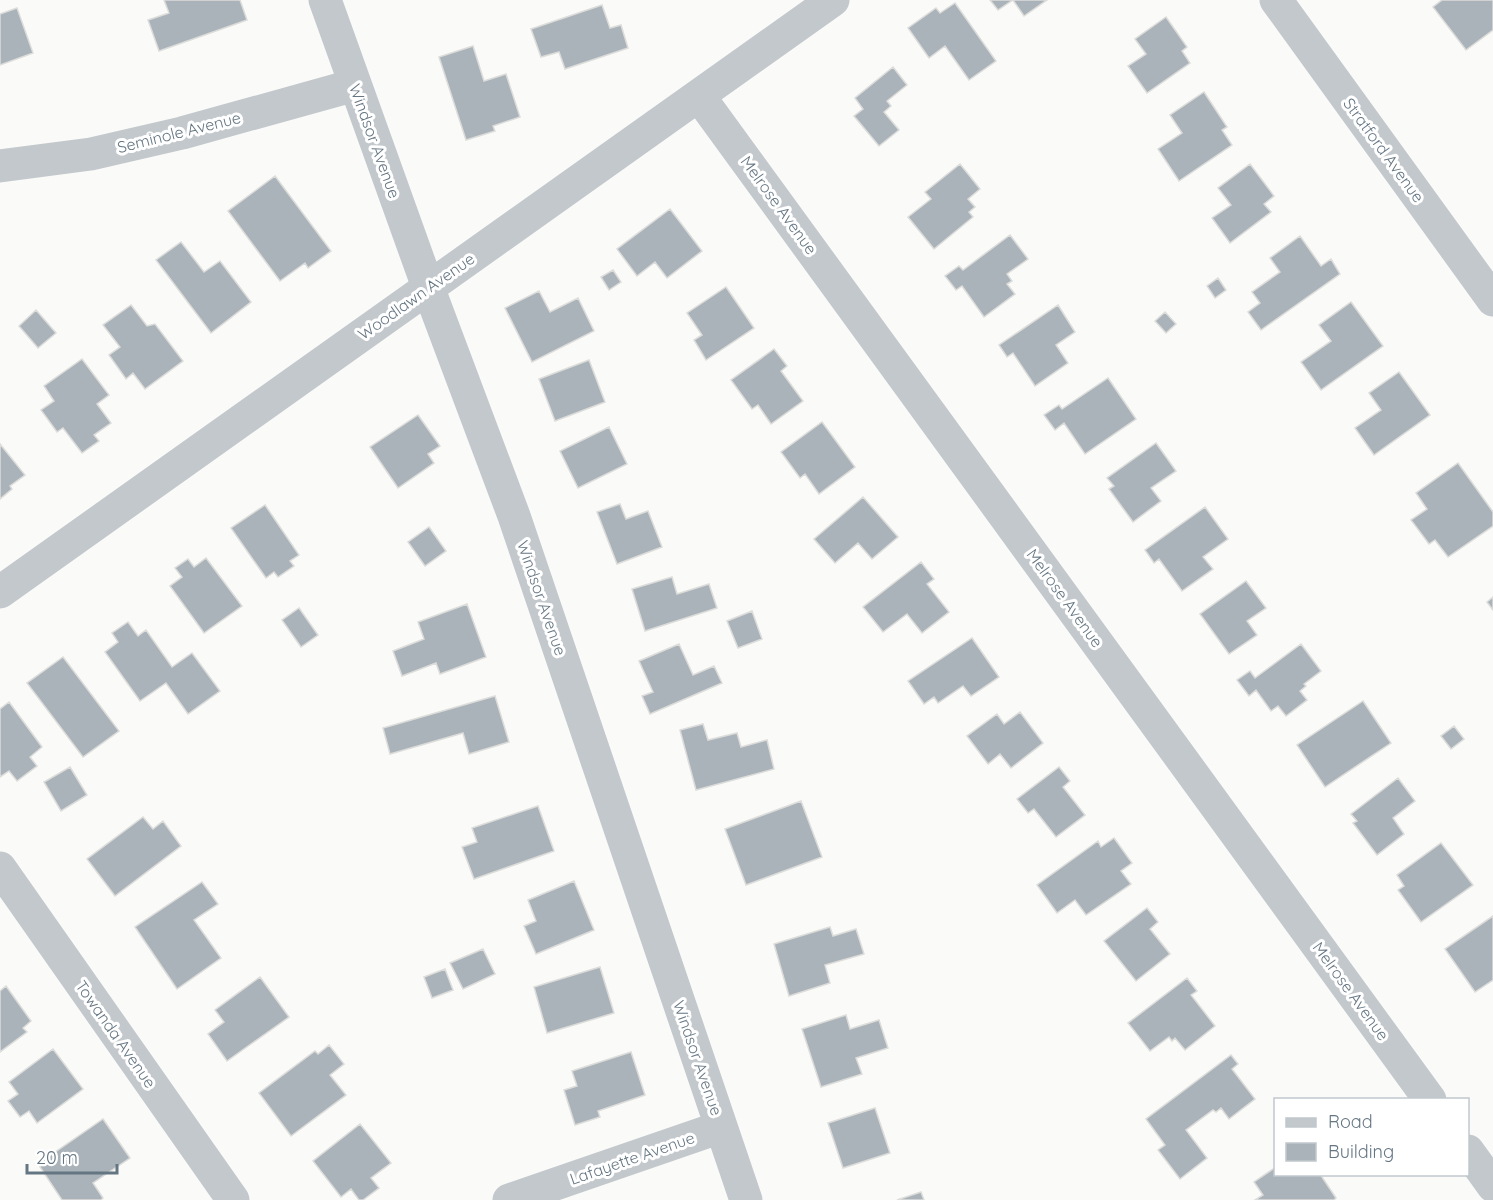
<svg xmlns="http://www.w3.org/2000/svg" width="1493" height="1200" viewBox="0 0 1493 1200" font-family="Quicksand,sans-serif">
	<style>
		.building { fill: #aab3b9; stroke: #dcdcda; stroke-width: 1.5 }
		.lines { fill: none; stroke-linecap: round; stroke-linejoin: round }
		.minor { stroke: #c3c8cc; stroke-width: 33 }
		.labels { text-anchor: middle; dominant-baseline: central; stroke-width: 6; stroke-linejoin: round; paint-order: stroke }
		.street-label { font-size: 16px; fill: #657683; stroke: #fff }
	</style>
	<rect width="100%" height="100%" fill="#fafaf8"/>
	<path class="building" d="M 164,0 L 240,0 L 247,20 L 159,51 L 148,20 L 169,13 Z
		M 990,0 L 1047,0 L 1024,16 L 1013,0 L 998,10 Z
		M 1442,0 L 1493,0 L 1493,30 L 1466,50 L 1433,7 Z
		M 955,3 L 996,61 L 969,80 L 945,46 L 929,58 L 908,28 L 936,8 L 940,13 Z
		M 602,5 L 610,28 L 621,25 L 628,48 L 565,69 L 559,52 L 541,57 L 531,29 Z
		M 17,8 L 33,53 L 0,65 L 0,14 Z
		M 1166,17 L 1187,47 L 1182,51 L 1190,63 L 1147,93 L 1128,66 L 1146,54 L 1135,39 Z
		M 473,46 L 484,81 L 506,74 L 520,117 L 493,126 L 495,131 L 466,140 L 439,57 Z
		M 893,67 L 907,85 L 887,101 L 891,106 L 884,112 L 899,130 L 879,146 L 854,116 L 863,109 L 855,98 Z
		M 1204,92 L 1227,127 L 1222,130 L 1232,145 L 1179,181 L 1158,149 L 1182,133 L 1170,115 Z
		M 960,164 L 980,189 L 968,199 L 975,207 L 969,212 L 973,217 L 934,249 L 908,217 L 931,199 L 925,192 Z
		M 1250,164 L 1274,196 L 1264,204 L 1271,212 L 1230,243 L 1212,218 L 1231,205 L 1218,188 Z
		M 275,176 L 331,251 L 308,268 L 305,263 L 280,281 L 228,211 Z
		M 670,209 L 702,251 L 667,278 L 655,262 L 637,276 L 617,249 Z
		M 1010,235 L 1028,259 L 1007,274 L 1012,281 L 1007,284 L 1015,294 L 984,317 L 962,286 L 956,290 L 945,276 L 959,266 L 963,270 Z
		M 1300,236 L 1321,266 L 1331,259 L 1340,274 L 1261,330 L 1248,312 L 1260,303 L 1252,292 L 1280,272 L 1270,258 Z
		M 181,242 L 204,272 L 220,261 L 251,302 L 211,333 L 156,260 Z
		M 613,270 L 621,282 L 609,290 L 601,277 Z
		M 1218,278 L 1226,290 L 1215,298 L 1207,286 Z
		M 726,287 L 754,328 L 706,360 L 694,340 L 702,335 L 687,313 Z
		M 539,291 L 550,312 L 578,298 L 594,331 L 532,362 L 505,308 Z
		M 1351,302 L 1383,346 L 1321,390 L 1301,362 L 1331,341 L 1319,325 Z
		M 131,305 L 147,326 L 155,324 L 183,361 L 145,389 L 133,373 L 126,379 L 109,355 L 120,347 L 103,325 Z
		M 1058,305 L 1075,332 L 1056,345 L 1068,363 L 1035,386 L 1013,353 L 1007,357 L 999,345 Z
		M 36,310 L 56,333 L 38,348 L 19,326 Z
		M 1165,312 L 1176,324 L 1166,333 L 1155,321 Z
		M 774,349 L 787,366 L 781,371 L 803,401 L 771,424 L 758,405 L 752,409 L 731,380 Z
		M 82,359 L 109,395 L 97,404 L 111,423 L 94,435 L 99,441 L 82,453 L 63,428 L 57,432 L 41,410 L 54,401 L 44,386 Z
		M 589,360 L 605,402 L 555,421 L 539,379 Z
		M 1399,372 L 1430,415 L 1374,455 L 1355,428 L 1381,410 L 1369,393 Z
		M 1108,378 L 1136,419 L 1085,454 L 1064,423 L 1055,430 L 1044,415 L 1059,405 L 1062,409 Z
		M 418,415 L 440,446 L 428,454 L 434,463 L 398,488 L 370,447 Z
		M 822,422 L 855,467 L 819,494 L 805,474 L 800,478 L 781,452 Z
		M 609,427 L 627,464 L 578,488 L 560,451 Z
		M 1156,443 L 1176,471 L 1151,488 L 1161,501 L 1133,522 L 1109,489 L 1114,486 L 1107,478 Z
		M 0,444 L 25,475 L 10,486 L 12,489 L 0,499 Z
		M 1458,463 L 1493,512 L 1493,526 L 1448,557 L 1435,540 L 1429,544 L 1411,520 L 1427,509 L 1416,493 Z
		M 863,497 L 898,537 L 872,559 L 858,543 L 835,563 L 814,539 Z
		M 620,504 L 626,519 L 648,511 L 662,547 L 617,564 L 597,512 Z
		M 265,505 L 299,555 L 290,561 L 294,566 L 278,577 L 274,572 L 266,578 L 231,528 Z
		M 1205,507 L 1228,539 L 1203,557 L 1213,569 L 1182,591 L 1159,559 L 1154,563 L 1145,550 Z
		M 429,527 L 446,551 L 425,566 L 408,542 Z
		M 206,558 L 242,606 L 204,633 L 170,586 L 182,577 L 175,568 L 188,559 L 194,567 Z
		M 921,562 L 934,579 L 927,584 L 949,612 L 922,633 L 907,614 L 883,632 L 863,607 Z
		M 672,577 L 677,594 L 709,584 L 717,608 L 645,631 L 632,589 Z
		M 1246,581 L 1266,608 L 1247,621 L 1257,635 L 1229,654 L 1200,614 Z
		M 1493,597 L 1493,610 L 1487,602 Z
		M 467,604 L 486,657 L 440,674 L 436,663 L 402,676 L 393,651 L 424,639 L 418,622 Z
		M 299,608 L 318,635 L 301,647 L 282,620 Z
		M 752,611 L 762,639 L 738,648 L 727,621 Z
		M 128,622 L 138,636 L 146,630 L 172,667 L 192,653 L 220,691 L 188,714 L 166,683 L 140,701 L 105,652 L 118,642 L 112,633 Z
		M 972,638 L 999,677 L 971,696 L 963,686 L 938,703 L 934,697 L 924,704 L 908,681 Z
		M 679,644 L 693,675 L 714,666 L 722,683 L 650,714 L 642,696 L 653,692 L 639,661 Z
		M 1301,644 L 1321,671 L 1304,684 L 1306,686 L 1300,691 L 1307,700 L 1286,716 L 1278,706 L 1271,711 L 1256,690 L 1249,696 L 1237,680 L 1250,671 L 1255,678 Z
		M 63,657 L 119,731 L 83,757 L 27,683 Z
		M 495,696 L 509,742 L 469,754 L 463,733 L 390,754 L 383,728 Z
		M 1363,701 L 1391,743 L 1325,787 L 1297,745 Z
		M 9,702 L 42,747 L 30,757 L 37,766 L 17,781 L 9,771 L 0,777 L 0,709 Z
		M 1020,712 L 1043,743 L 1011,768 L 1000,754 L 988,764 L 967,736 L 997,714 L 1004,724 Z
		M 703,724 L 708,740 L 737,733 L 741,747 L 767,740 L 774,769 L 696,790 L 680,730 Z
		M 1454,726 L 1464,739 L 1451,749 L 1441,736 Z
		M 70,767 L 87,795 L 61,811 L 44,782 Z
		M 1059,767 L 1070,781 L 1063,787 L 1085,815 L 1056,837 L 1034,809 L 1028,813 L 1017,799 Z
		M 1398,778 L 1415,801 L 1393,818 L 1404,834 L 1377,855 L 1353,823 L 1357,821 L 1351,814 Z
		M 801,801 L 822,857 L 746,885 L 725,829 Z
		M 538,806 L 554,851 L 474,879 L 462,847 L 477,842 L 472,828 Z
		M 143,817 L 153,829 L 163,821 L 181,846 L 115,896 L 87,859 Z
		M 1114,838 L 1132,863 L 1121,871 L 1131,884 L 1086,915 L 1075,900 L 1057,913 L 1037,885 L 1098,841 L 1101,847 Z
		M 1441,843 L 1473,885 L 1421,922 L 1398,890 L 1404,886 L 1397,875 Z
		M 574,881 L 594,930 L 536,954 L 524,926 L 536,921 L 528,900 Z
		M 202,882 L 218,904 L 194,920 L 221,958 L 177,989 L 135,927 Z
		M 1147,908 L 1158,922 L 1150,929 L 1170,954 L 1136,981 L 1104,941 Z
		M 1493,916 L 1493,980 L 1475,992 L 1445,949 Z
		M 830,927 L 833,936 L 856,929 L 864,954 L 825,965 L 830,983 L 789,996 L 774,944 Z
		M 483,949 L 495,974 L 463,989 L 450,963 Z
		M 600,967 L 614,1013 L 547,1033 L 534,987 Z
		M 445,969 L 453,990 L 432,998 L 424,977 Z
		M 260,977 L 289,1017 L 227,1061 L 208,1034 L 224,1022 L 215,1010 Z
		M 1187,978 L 1197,991 L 1191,995 L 1215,1026 L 1185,1050 L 1175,1038 L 1172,1041 L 1169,1037 L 1150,1051 L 1128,1023 Z
		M 6,986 L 31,1021 L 23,1028 L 27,1032 L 0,1052 L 0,991 Z
		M 846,1015 L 850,1029 L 879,1020 L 888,1048 L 856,1058 L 862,1074 L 821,1087 L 802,1029 Z
		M 329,1045 L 344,1064 L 330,1075 L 346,1095 L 291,1136 L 259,1093 L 315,1051 L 318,1054 Z
		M 53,1049 L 83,1089 L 37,1123 L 29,1111 L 20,1117 L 8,1101 L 18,1094 L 9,1082 Z
		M 631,1052 L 645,1095 L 598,1111 L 600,1117 L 575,1125 L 564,1090 L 577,1086 L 572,1071 Z
		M 1231,1055 L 1238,1064 L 1232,1069 L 1255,1099 L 1229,1119 L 1221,1108 L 1216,1112 L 1213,1110 L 1186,1130 L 1207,1158 L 1180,1179 L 1158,1150 L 1165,1145 L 1146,1119 Z
		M 875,1108 L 890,1153 L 843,1168 L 828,1123 Z
		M 103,1119 L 130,1158 L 93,1183 L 103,1198 L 101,1200 L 62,1200 L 38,1164 Z
		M 360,1124 L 391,1163 L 371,1178 L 379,1188 L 363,1200 L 359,1200 L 351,1189 L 341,1197 L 313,1161 Z
		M 1276,1167 L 1276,1174 L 1320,1174 L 1336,1198 L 1334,1200 L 1255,1200 L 1263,1195 L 1254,1182 Z
		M 921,1192 L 924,1200 L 897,1200 Z"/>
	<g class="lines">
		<path class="minor" d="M 325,0 L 428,287 L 514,516 L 746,1200
			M 1276,0 L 1493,300
			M 699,96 L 1430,1100
			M 0,166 L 91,154 L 182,133 L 355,85
			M 0,592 L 833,0
			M 0,868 L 233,1200
			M 1468,1151 L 1493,1186
			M 509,1200 L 721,1127"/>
	</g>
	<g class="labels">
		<g class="street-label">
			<text transform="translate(179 132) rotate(-14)">Seminole Avenue</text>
			<text transform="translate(375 141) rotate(70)">Windsor Avenue</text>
			<text transform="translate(1384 150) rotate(54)">Stratford Avenue</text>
			<text transform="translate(779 205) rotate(54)">Melrose Avenue</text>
			<text transform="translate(416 296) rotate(-35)">Woodlawn Avenue</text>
			<text transform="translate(542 598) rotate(71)">Windsor Avenue</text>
			<text transform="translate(1065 598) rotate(54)">Melrose Avenue</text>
			<text transform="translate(1351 991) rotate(54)">Melrose Avenue</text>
			<text transform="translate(116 1034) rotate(55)">Towanda Avenue</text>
			<text transform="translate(698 1058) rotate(71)">Windsor Avenue</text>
			<text transform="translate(632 1158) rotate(-19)">Lafayette Avenue</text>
		</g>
	</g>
	<rect x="1274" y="1098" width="195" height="78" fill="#ffffff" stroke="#c1c8cd" stroke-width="1.5"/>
	<rect x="1286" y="1118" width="30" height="9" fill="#c3c8cc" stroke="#c1c8cd" stroke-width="1.5"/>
	<text x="1328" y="1128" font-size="18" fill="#657683">Road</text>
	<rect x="1286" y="1143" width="30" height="18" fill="#aab3b9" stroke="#c1c8cd" stroke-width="1.5"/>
	<text x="1328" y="1158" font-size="18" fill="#657683">Building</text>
	<path d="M27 1164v9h90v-9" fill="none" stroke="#657683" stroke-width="3"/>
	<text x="36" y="1164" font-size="18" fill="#657683" stroke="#ffffff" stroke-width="4.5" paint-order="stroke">20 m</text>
</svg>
